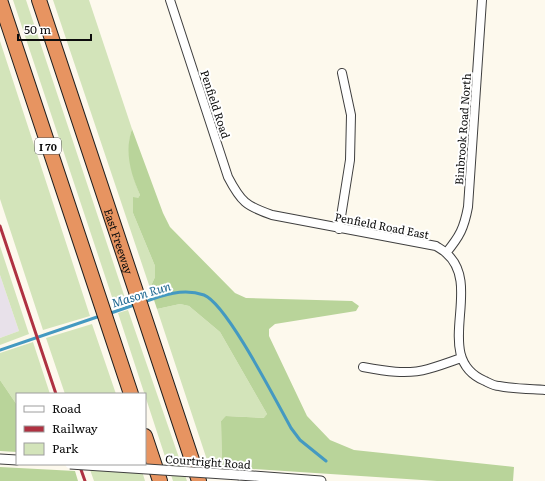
<svg xmlns="http://www.w3.org/2000/svg" width="545" height="481" viewBox="0 0 545 481" font-family="Literata,serif">
	<style>
		.industrial { fill: #e8e1ea }
		.green { fill: #d3e4ba }
		.forest { fill: #b9d49a }
		.lines { fill: none; stroke-linecap: round; stroke-linejoin: round }
		.stream { stroke: #4499c1; stroke-width: 3 }
		.minor-casing { stroke: #3f3f3f; stroke-width: 10 }
		.tertiary-casing { stroke: #3f3f3f; stroke-width: 11 }
		.motorway-casing { stroke: #1d1d1d; stroke-width: 16 }
		.minor { stroke: #fff; stroke-width: 8 }
		.tertiary { stroke: #fff; stroke-width: 9 }
		.motorway { stroke: #e79461; stroke-width: 14 }
		.rail { stroke: #af3141; stroke-width: 3 }
		.tertiary-bridge-casing { stroke: #3f3f3f; stroke-width: 11; stroke-linecap: butt }
		.tertiary-bridge { stroke: #fff; stroke-width: 9 }
		.labels { text-anchor: middle; dominant-baseline: central; stroke-width: 4; stroke-linejoin: round; paint-order: stroke }
		.shield { fill: #fff; stroke: #555; stroke-width: 1 }
		.shield-label { font-size: 10px; font-weight: bold; fill: #0c0c0c }
		.street-label { font-size: 11px; fill: #0c0c0c; stroke: #fff }
		.water-label { font-size: 12px; font-style: italic; fill: #216a92; stroke: #fff }
	</style>
	<rect width="100%" height="100%" fill="#fdf9ed"/>
	<path class="industrial" d="M 0,275 L 19,331 L 0,338 Z"/>
	<path class="green" d="M 13,0 L 26,0 L 127,304 L 116,307 L 112,297 Z
		M 53,0 L 89,0 L 132,129 C 125,150 132,175 140,195 L 138,198 L 133,198 L 133,213 L 155,266 L 155,277 L 150,288 Z
		M 0,41 L 90,316 L 43,330 L 0,199 Z
		M 0,246 L 29,334 L 0,345 L 0,338 L 19,331 L 0,275 Z
		M 180,304 L 189,306 L 220,332 L 267,414 L 265,418 L 227,416 L 221,421 L 222,467 L 209,466 L 157,309 Z
		M 128,310 L 187,481 L 173,481 L 118,313 Z
		M 92,324 L 116,394 L 65,394 L 46,338 Z
		M 33,342 L 50,394 L 17,394 L 17,405 L 0,380 L 0,353 Z
		M 88,464 L 140,464 L 145,481 L 94,481 Z"/>
	<path class="forest" d="M 132,129 L 163,213 L 170,227 L 235,293 L 246,298 L 352,301 L 359,306 L 356,311 L 275,324 L 269,329 L 269,336 L 307,416 L 330,440 L 354,450 L 514,467 L 513,481 L 437,481 L 222,467 L 221,421 L 226,416 L 264,418 L 267,414 L 220,332 L 189,306 L 180,304 L 157,309 L 150,288 L 155,277 L 155,266 L 133,213 L 133,197 L 138,198 L 140,195 C 131,174 124,152 132,129 Z
		M 0,380 L 17,405 L 17,452 L 0,451 Z
		M 0,467 L 75,471 L 78,481 L 0,481 Z"/>
	<g class="lines">
		<path class="stream" d="M 144,302 C 163,295 183,288 204,295 C 227,304 277,403 291,428 L 300,440 L 326,461
			M 108,314 L 137,304
			M 0,350 L 100,316"/>
		<defs>
			<path id="minor" d="M 170,0 L 228,177 C 241,202 246,206 272,215 L 436,246 C 439,248 443,250 446,253 C 485,286 430,358 485,381 C 489,383 494,386 499,386 C 514,389 530,389 545,390
				M 339,229 L 350,160 L 351,115 L 342,73
				M 446,253 C 460,236 464,228 468,207 L 482,0
				M 363,367 C 384,371 407,375 428,369 C 439,366 450,362 461,358"/>
			<path id="tertiary" d="M 0,459 L 17,460
				M 239,475 L 321,481"/>
			<g id="motorway">
				<path d="M 0,0 L 131,394"/>
				<path id="s1" d="M 39,0 L 199,481"/>
				<path d="M 145,436 L 160,481"/>
			</g>
		</defs>
		<use href="#minor" class="minor-casing"/>
		<use href="#tertiary" class="tertiary-casing"/>
		<use href="#motorway" class="motorway-casing"/>
		<use href="#minor" class="minor"/>
		<use href="#tertiary" class="tertiary"/>
		<use href="#motorway" class="motorway"/>
		<path class="rail" d="M 0,226 L 56,394
			M 79,464 L 85,481"/>
		<defs>
			<path id="tertiary-bridge" d="M 70,464 L 239,475"/>
		</defs>
		<use href="#tertiary-bridge" class="tertiary-bridge-casing"/>
		<use href="#tertiary-bridge" class="tertiary-bridge"/>
	</g>
	<g class="labels">
		<rect class="shield" x="35" y="138" width="26" height="16" rx="3"/>
		<g class="shield-label">
			<text x="48" y="146">I 70</text>
		</g>
		<g class="street-label">
			<text transform="translate(216 104) rotate(72)">Penfield Road</text>
			<text transform="translate(462 129) rotate(-86)">Binbrook Road North</text>
			<text transform="translate(382 225) rotate(11)">Penfield Road East</text>
			<text stroke="none"><textPath href="#s1" startOffset="254">East Freeway</textPath></text>
			<text transform="translate(208 461) rotate(4)">Courtright Road</text>
		</g>
		<g class="water-label">
			<text transform="translate(141 294) rotate(-17)">Mason Run</text>
		</g>
	</g>
	<rect x="16" y="393" width="130" height="72" fill="#ffffff" stroke="#9e9e9e"/>
	<rect x="24" y="406" width="20" height="6" fill="#ffffff" stroke="#9e9e9e"/>
	<text x="52" y="413" font-size="12" fill="#0c0c0c">Road</text>
	<rect x="24" y="426" width="20" height="6" fill="#af3141" stroke="#9e9e9e"/>
	<text x="52" y="433" font-size="12" fill="#0c0c0c">Railway</text>
	<rect x="24" y="443" width="20" height="12" fill="#d3e4ba" stroke="#9e9e9e"/>
	<text x="52" y="453" font-size="12" fill="#0c0c0c">Park</text>
	<path d="M18 34v6h73v-6" fill="none" stroke="#0c0c0c" stroke-width="2"/>
	<text x="24" y="34" font-size="12" fill="#0c0c0c" stroke="#ffffff" stroke-width="3" paint-order="stroke">50 m</text>
</svg>
